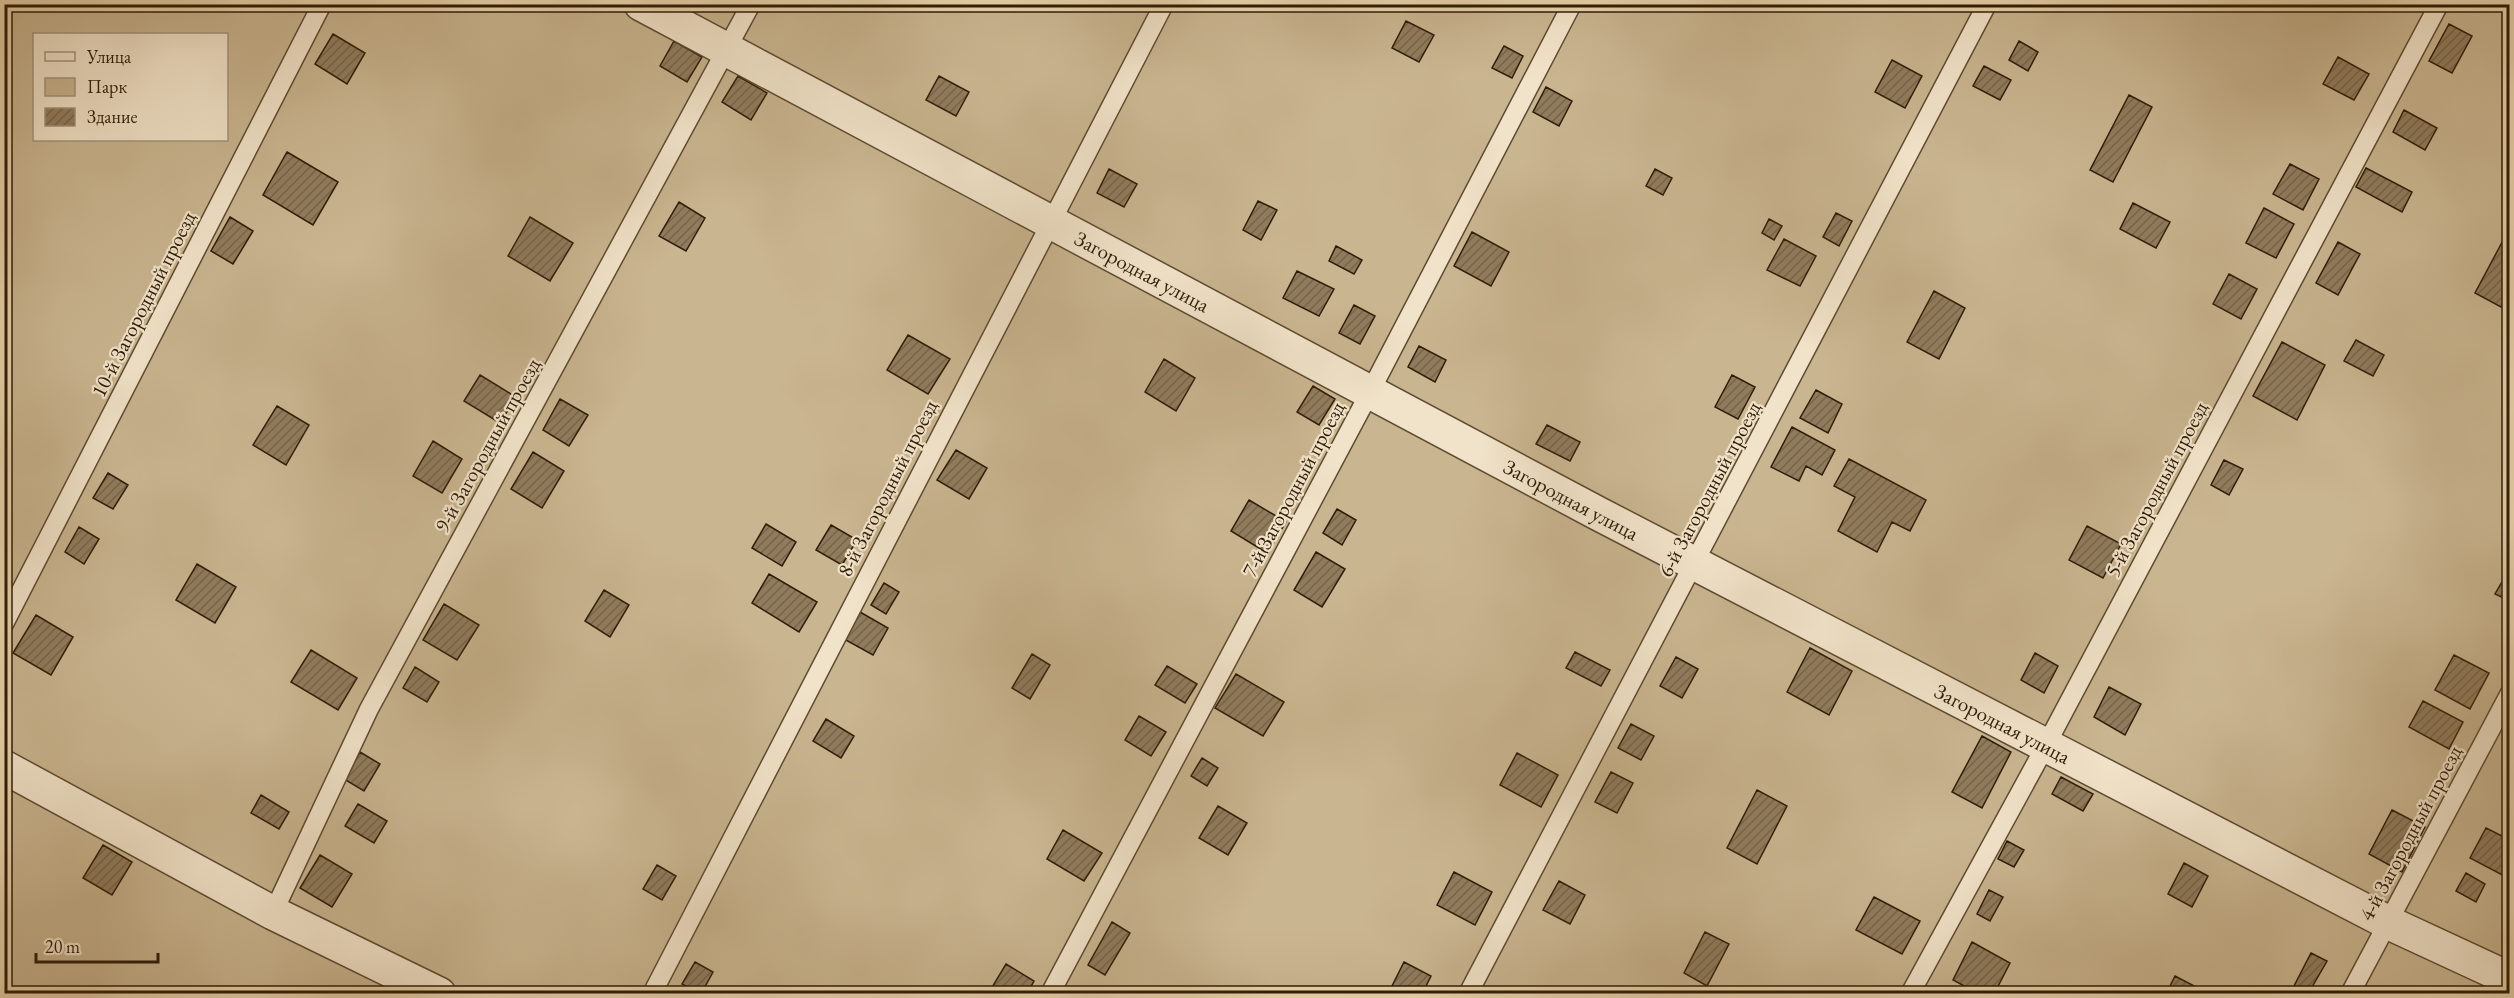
<svg xmlns="http://www.w3.org/2000/svg" width="2514" height="998" viewBox="0 0 2514 998" font-family="'EB Garamond',serif">
	<style>
		.green { fill: #c9b590; stroke: #7c694c; stroke-width: 1.5; fill-rule: evenodd }
		.building { fill: url(#building-hatch); stroke: #2f1d08; stroke-width: 1.5 }
		.lines { fill: none; stroke-linecap: round; stroke-linejoin: round }
		.lane-casing { stroke: #5e4b31; stroke-width: 21 }
		.street-casing { stroke: #5e4b31; stroke-width: 36 }
		.lane { stroke: #f1e3c9; stroke-width: 18 }
		.street { stroke: #f1e3c9; stroke-width: 33 }
		.labels { text-anchor: middle; dominant-baseline: central; stroke-width: 4.5; stroke-linejoin: round; paint-order: stroke }
		.street-label { font-size: 21px; fill: #2f1d08; stroke: #f1e3c9 }
	</style>
	<defs>
		<pattern id="building-hatch" width="6" height="6" patternUnits="userSpaceOnUse" patternTransform="scale(1.5)"><rect width="6" height="6" fill="#907c5d"/><path d="M-1 1l2-2M0 6l6-6M5 7l2-2" fill="none" stroke="#76654b"/></pattern>
	</defs>
	<rect width="100%" height="100%" fill="#e9d4ac"/>
	<filter id="stains"><feTurbulence type="fractalNoise" baseFrequency=".00333" numOctaves="4"/><feColorMatrix values="0 0 0 0 .2 0 0 0 0 .09 0 0 0 0 .02 0 0 0 .5 -.17"/></filter>
	<radialGradient id="worn" r=".72"><stop offset=".6" stop-color="#630" stop-opacity="0"/><stop offset="1" stop-color="#630" stop-opacity=".3"/></radialGradient>
	<path class="green" d="M 5,5 L 2509,5 L 2509,993 L 5,993 ZM 34,34 L 226,34 L 226,140 L 34,140 Z"/>
	<path class="building" d="M 1406,21 L 1434,35 L 1419,62 L 1392,48 Z
		M 2449,24 L 2472,36 L 2452,73 L 2429,61 Z
		M 333,34 L 365,53 L 347,84 L 315,64 Z
		M 674,41 L 702,57 L 687,82 L 660,66 Z
		M 2019,41 L 2038,52 L 2028,71 L 2009,60 Z
		M 1504,46 L 1523,56 L 1512,78 L 1492,68 Z
		M 2338,57 L 2369,74 L 2354,100 L 2323,84 Z
		M 1892,60 L 1922,76 L 1905,108 L 1875,92 Z
		M 1984,66 L 2011,80 L 2000,100 L 1973,86 Z
		M 738,76 L 767,93 L 751,120 L 722,102 Z
		M 939,76 L 969,92 L 956,116 L 926,100 Z
		M 1546,87 L 1572,101 L 1559,126 L 1533,112 Z
		M 2129,95 L 2152,107 L 2113,182 L 2090,170 Z
		M 2404,110 L 2437,128 L 2425,150 L 2393,132 Z
		M 287,152 L 338,182 L 313,225 L 263,195 Z
		M 2290,164 L 2319,179 L 2303,210 L 2273,194 Z
		M 2366,168 L 2412,192 L 2402,212 L 2356,187 Z
		M 1109,169 L 1137,184 L 1124,207 L 1097,193 Z
		M 1655,169 L 1672,178 L 1663,195 L 1646,186 Z
		M 1258,201 L 1277,210 L 1261,240 L 1243,230 Z
		M 679,202 L 705,218 L 686,251 L 659,236 Z
		M 2133,203 L 2170,222 L 2156,248 L 2120,229 Z
		M 2264,208 L 2294,224 L 2276,258 L 2246,243 Z
		M 1836,213 L 1852,221 L 1839,246 L 1823,237 Z
		M 230,217 L 253,231 L 233,264 L 211,251 Z
		M 530,217 L 573,243 L 550,281 L 508,256 Z
		M 1769,219 L 1782,226 L 1774,240 L 1762,233 Z
		M 1472,232 L 1509,252 L 1491,286 L 1454,266 Z
		M 2507,233 L 2510,234 L 2510,292 L 2501,307 L 2475,293 Z
		M 1784,239 L 1816,256 L 1800,286 L 1767,270 Z
		M 2338,242 L 2360,254 L 2338,295 L 2316,283 Z
		M 1336,246 L 1362,260 L 1354,274 L 1329,261 Z
		M 1297,271 L 1334,289 L 1319,316 L 1283,298 Z
		M 2229,274 L 2257,289 L 2241,319 L 2213,304 Z
		M 1934,291 L 1965,308 L 1939,359 L 1907,342 Z
		M 1354,305 L 1375,316 L 1360,344 L 1339,333 Z
		M 908,335 L 950,359 L 928,394 L 887,370 Z
		M 2356,340 L 2384,355 L 2373,376 L 2344,361 Z
		M 2282,342 L 2325,365 L 2297,420 L 2253,396 Z
		M 1419,346 L 1446,360 L 1435,382 L 1408,367 Z
		M 1164,359 L 1195,378 L 1176,411 L 1145,392 Z
		M 480,375 L 516,397 L 500,423 L 464,401 Z
		M 1732,375 L 1755,387 L 1738,419 L 1715,407 Z
		M 1313,386 L 1335,399 L 1319,425 L 1297,412 Z
		M 1816,390 L 1842,404 L 1828,433 L 1800,418 Z
		M 560,399 L 588,415 L 569,446 L 543,430 Z
		M 277,406 L 309,425 L 286,465 L 253,445 Z
		M 1547,425 L 1580,442 L 1570,461 L 1536,444 Z
		M 1792,427 L 1835,450 L 1822,475 L 1806,466 L 1799,481 L 1771,467 Z
		M 433,441 L 462,459 L 442,493 L 413,476 Z
		M 956,450 L 987,468 L 969,499 L 937,480 Z
		M 533,452 L 564,471 L 542,508 L 511,489 Z
		M 1849,459 L 1926,500 L 1910,531 L 1892,522 L 1877,552 L 1838,531 L 1855,497 L 1834,486 Z
		M 2224,460 L 2243,469 L 2229,495 L 2211,485 Z
		M 108,473 L 128,485 L 113,509 L 93,498 Z
		M 1249,500 L 1286,522 L 1267,553 L 1231,531 Z
		M 1337,509 L 1356,520 L 1342,545 L 1323,533 Z
		M 766,524 L 796,542 L 782,566 L 752,548 Z
		M 831,525 L 857,540 L 842,565 L 816,550 Z
		M 2087,526 L 2121,544 L 2103,578 L 2069,560 Z
		M 79,527 L 99,539 L 84,564 L 65,552 Z
		M 1316,552 L 1345,569 L 1322,607 L 1294,590 Z
		M 197,564 L 236,587 L 215,623 L 176,600 Z
		M 2510,568 L 2510,601 L 2495,594 Z
		M 769,574 L 817,602 L 799,632 L 752,603 Z
		M 884,583 L 899,592 L 886,614 L 871,605 Z
		M 604,590 L 629,605 L 610,637 L 585,621 Z
		M 444,604 L 479,625 L 457,660 L 423,640 Z
		M 860,612 L 888,628 L 873,655 L 844,639 Z
		M 36,615 L 73,637 L 51,675 L 13,653 Z
		M 1810,648 L 1852,671 L 1829,715 L 1787,692 Z
		M 311,650 L 357,678 L 338,710 L 291,682 Z
		M 1575,652 L 1610,670 L 1601,686 L 1566,668 Z
		M 2035,653 L 2058,666 L 2044,693 L 2021,680 Z
		M 1032,654 L 1050,665 L 1030,699 L 1012,688 Z
		M 2454,655 L 2489,673 L 2470,709 L 2435,690 Z
		M 1676,657 L 1698,669 L 1682,698 L 1660,686 Z
		M 1167,666 L 1197,684 L 1185,703 L 1155,685 Z
		M 415,667 L 439,682 L 427,702 L 403,688 Z
		M 1236,674 L 1284,702 L 1263,736 L 1215,708 Z
		M 2109,687 L 2141,704 L 2125,735 L 2094,717 Z
		M 2423,701 L 2463,722 L 2449,749 L 2409,727 Z
		M 1139,716 L 1166,732 L 1151,756 L 1125,740 Z
		M 826,719 L 854,736 L 841,758 L 813,741 Z
		M 1631,724 L 1654,736 L 1641,760 L 1618,748 Z
		M 1982,736 L 2011,752 L 1982,808 L 1952,792 Z
		M 360,752 L 380,764 L 364,791 L 344,779 Z
		M 1517,753 L 1558,775 L 1541,807 L 1500,785 Z
		M 1202,758 L 1218,768 L 1207,786 L 1191,776 Z
		M 1611,772 L 1633,783 L 1617,813 L 1595,802 Z
		M 2061,777 L 2093,794 L 2083,811 L 2052,794 Z
		M 1757,790 L 1787,806 L 1757,864 L 1727,848 Z
		M 261,795 L 289,812 L 279,829 L 251,813 Z
		M 358,804 L 387,821 L 374,843 L 345,826 Z
		M 1218,806 L 1247,823 L 1228,855 L 1199,838 Z
		M 2392,810 L 2425,827 L 2402,872 L 2369,854 Z
		M 2486,828 L 2510,840 L 2510,879 L 2470,858 Z
		M 1063,830 L 1102,853 L 1084,881 L 1047,859 Z
		M 2007,841 L 2024,850 L 2014,867 L 1998,859 Z
		M 103,845 L 132,862 L 112,895 L 83,878 Z
		M 320,855 L 352,874 L 332,907 L 300,888 Z
		M 2184,863 L 2208,876 L 2192,907 L 2168,894 Z
		M 657,865 L 676,876 L 662,900 L 643,889 Z
		M 1454,872 L 1492,892 L 1475,925 L 1437,905 Z
		M 2466,873 L 2485,884 L 2476,902 L 2456,891 Z
		M 1559,881 L 1585,895 L 1570,924 L 1543,910 Z
		M 1989,890 L 2003,897 L 1990,921 L 1977,914 Z
		M 1874,897 L 1920,921 L 1902,954 L 1856,930 Z
		M 1112,922 L 1130,933 L 1105,975 L 1088,965 Z
		M 1705,932 L 1729,944 L 1707,986 L 1684,973 Z
		M 1972,942 L 2010,963 L 1994,994 L 1979,994 L 1953,980 Z
		M 2311,953 L 2327,961 L 2308,994 L 2294,986 Z
		M 695,962 L 713,972 L 701,994 L 682,984 Z
		M 1404,962 L 1431,976 L 1422,994 L 1388,994 Z
		M 1006,964 L 1034,981 L 1027,994 L 988,994 Z
		M 2175,976 L 2204,991 L 2203,994 L 2166,994 Z"/>
	<g class="lines">
		<defs>
			<path id="lane" d="M 4,624 L 322,4
				M 273,913 L 369,709 L 751,4
				M 652,994 L 1164,4
				M 1050,994 L 1370,392 L 1572,4
				M 1468,994 L 1987,4
				M 1910,994 L 2045,747 L 2439,4
				M 2350,994 L 2510,693"/>
			<g id="street">
				<path id="s1" d="M 641,4 L 1599,514 L 2387,922 L 2510,979"/>
				<path d="M 4,767 L 273,913 L 439,994"/>
			</g>
		</defs>
		<use href="#lane" class="lane-casing"/>
		<use href="#street" class="street-casing"/>
		<use href="#lane" class="lane"/>
		<use href="#street" class="street"/>
	</g>
	<g class="labels">
		<g class="street-label">
			<text stroke="none"><textPath href="#s1" startOffset="568">Загородная улица</textPath></text>
			<text transform="translate(143 304) rotate(-63)">10-й Загородный проезд</text>
			<text transform="translate(487 445) rotate(-61)">9-й Загородный проезд</text>
			<text transform="translate(887 488) rotate(-63)">8-й Загородный проезд</text>
			<text transform="translate(1293 489) rotate(-62)">7-й Загородный проезд</text>
			<text transform="translate(1709 489) rotate(-62)">6-й Загородный проезд</text>
			<text transform="translate(2156 489) rotate(-62)">5-й Загородный проезд</text>
			<text stroke="none"><textPath href="#s1" startOffset="1054">Загородная улица</textPath></text>
			<text stroke="none"><textPath href="#s1" startOffset="1540">Загородная улица</textPath></text>
			<text transform="translate(2410 833) rotate(-62)">4-й Загородный проезд</text>
		</g>
	</g>
	<rect width="2514" height="998" fill="none" stroke="#e9d4ac" stroke-width="24"/>
	<rect x="6" y="6" width="2502" height="986" fill="none" stroke="#2f1d08" stroke-width="3"/>
	<rect x="12" y="12" width="2490" height="974" fill="none" stroke="#2f1d08" stroke-width="1.5"/>
	<rect x="33" y="33" width="195" height="108" fill="#f1e3c9" stroke="#a3947c" stroke-width="1.5"/>
	<rect x="45" y="52" width="30" height="9" fill="#f1e3c9" stroke="#a3947c" stroke-width="1.5"/>
	<text x="87" y="63" font-size="18" fill="#2f1d08">Улица</text>
	<rect x="45" y="78" width="30" height="18" fill="#c9b590" stroke="#a3947c" stroke-width="1.5"/>
	<text x="87" y="93" font-size="18" fill="#2f1d08">Парк</text>
	<rect x="45" y="108" width="30" height="18" fill="url(#building-hatch)" stroke="#a3947c" stroke-width="1.5"/>
	<text x="87" y="123" font-size="18" fill="#2f1d08">Здание</text>
	<path d="M36 953v9h122v-9" fill="none" stroke="#2f1d08" stroke-width="3"/>
	<text x="45" y="953" font-size="18" fill="#2f1d08" stroke="#f1e3c9" stroke-width="4.5" paint-order="stroke">20 m</text>
	<rect width="100%" height="100%" filter="url(#stains)"/>
	<rect width="100%" height="100%" fill="url(#worn)"/>
</svg>
